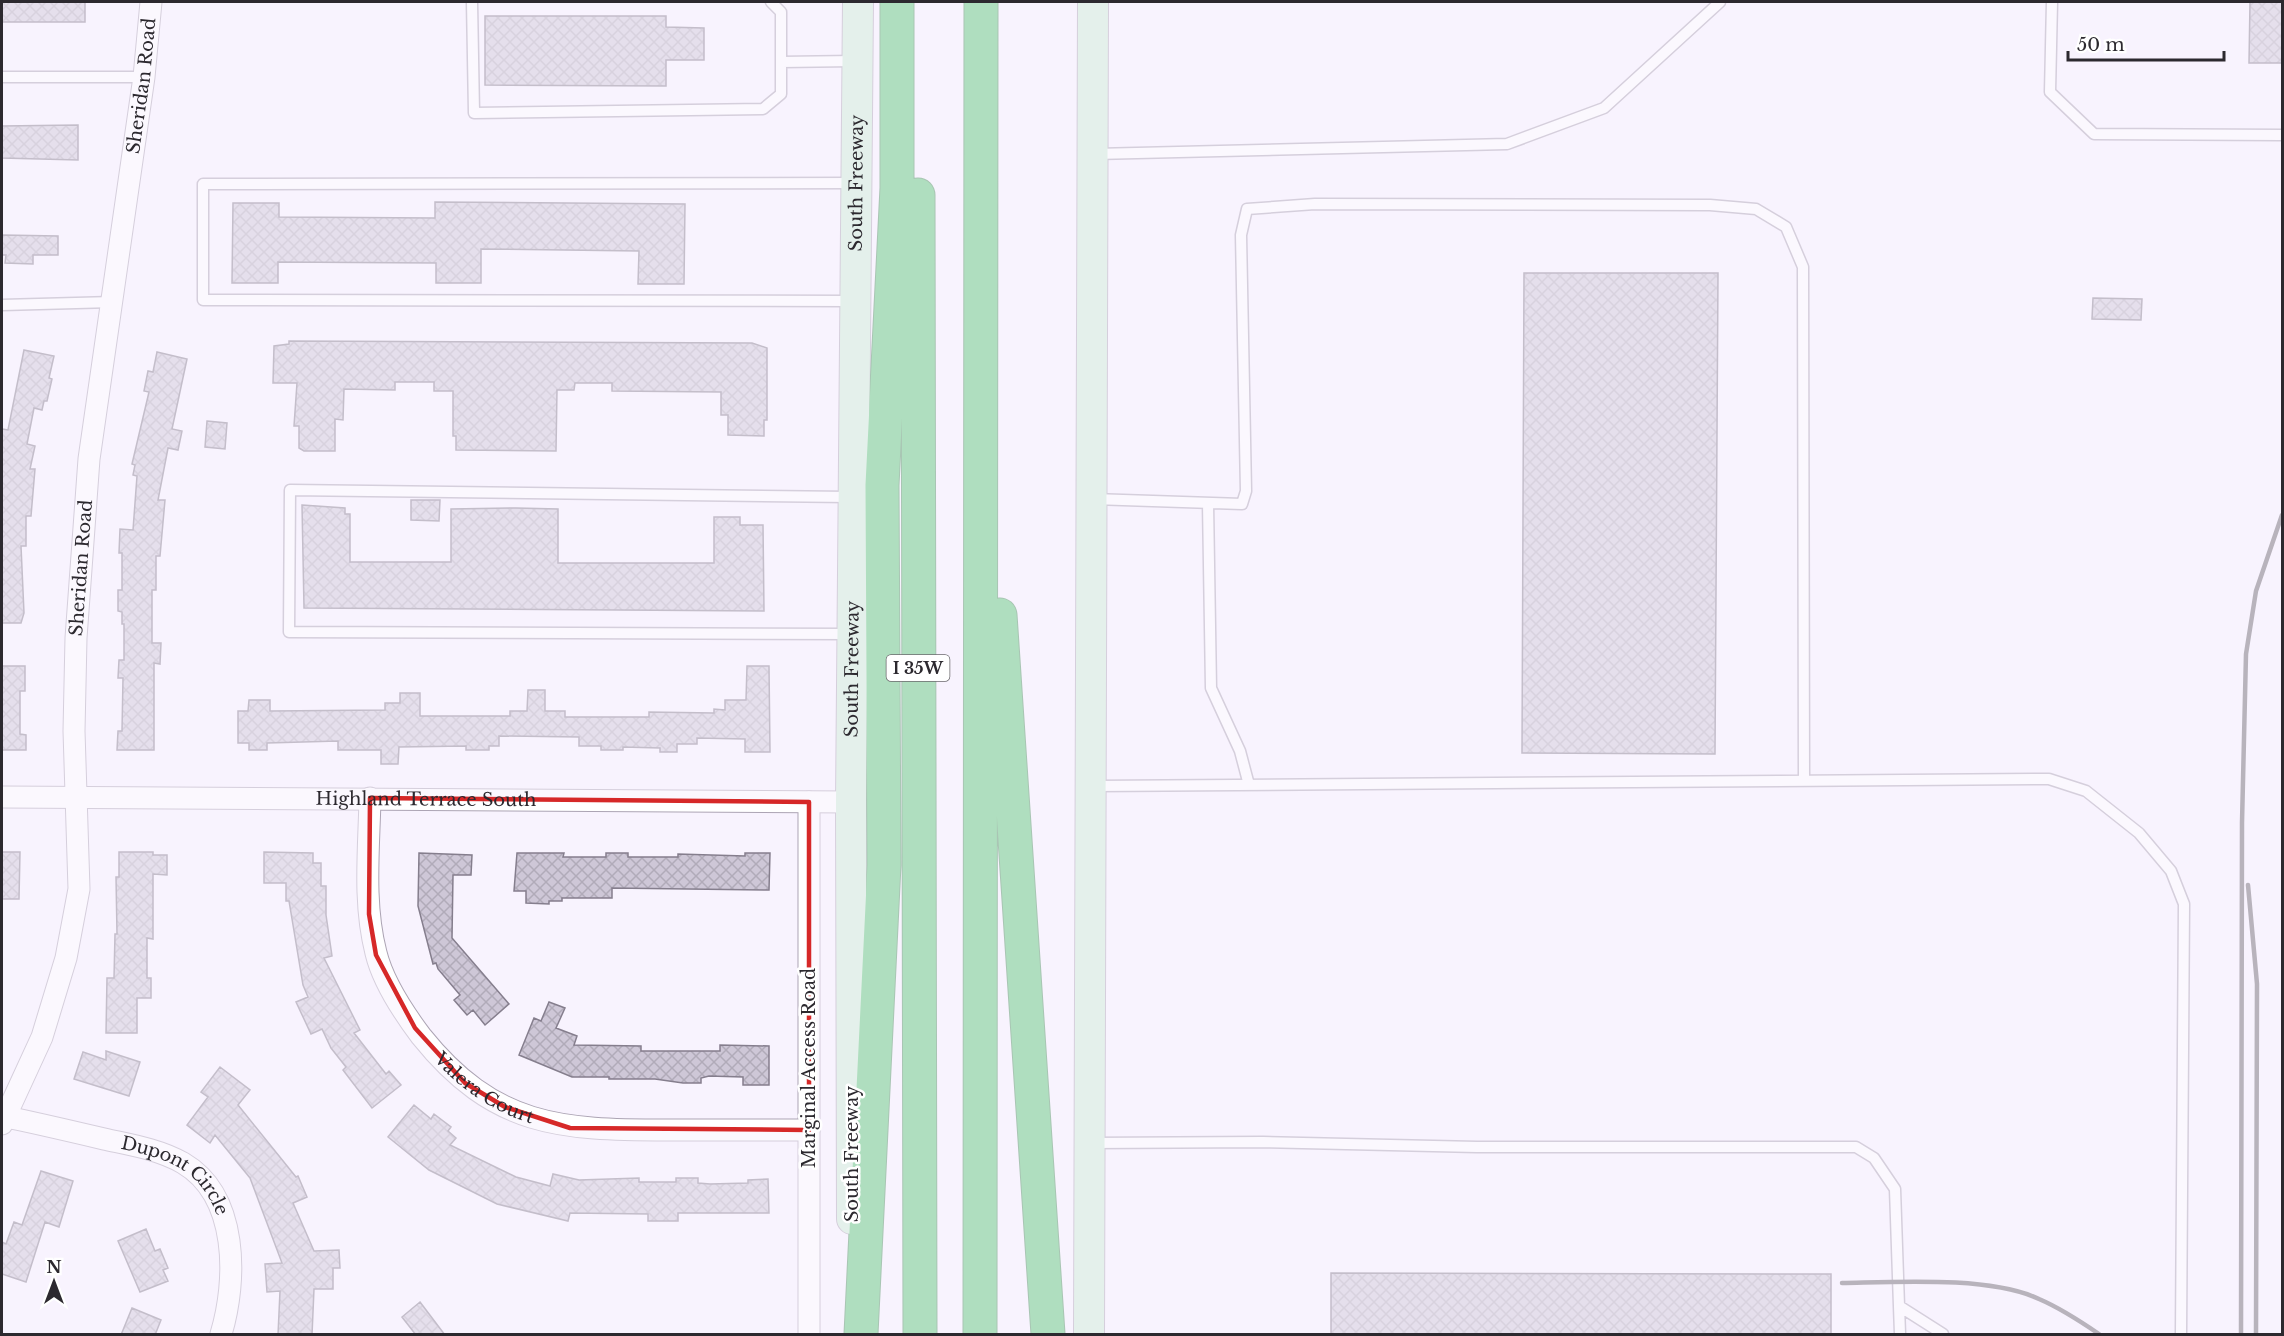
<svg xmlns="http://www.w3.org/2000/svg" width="2284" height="1336" viewBox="0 0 2284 1336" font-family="'Libre Baskerville',serif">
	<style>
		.building { fill: url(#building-cross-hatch); stroke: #857e8d; stroke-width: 1.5 }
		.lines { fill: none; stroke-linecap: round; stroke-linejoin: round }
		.service-casing { stroke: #aca4b4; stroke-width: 13 }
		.minor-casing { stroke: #aca4b4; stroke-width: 23 }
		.secondary-casing { stroke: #aca4b4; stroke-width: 32 }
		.motorway-casing { stroke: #498f5b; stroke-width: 35 }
		.service { stroke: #fff; stroke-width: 10 }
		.minor { stroke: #fff; stroke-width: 21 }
		.secondary { stroke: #cdeed5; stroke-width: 30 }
		.motorway { stroke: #58c673; stroke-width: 33 }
		.rail { stroke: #6a666e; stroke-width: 4.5 }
		.marked { fill: none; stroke: #d62828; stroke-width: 4.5; stroke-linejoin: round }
		.labels { text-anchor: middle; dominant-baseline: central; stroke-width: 5; stroke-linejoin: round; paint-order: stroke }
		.shield { fill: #fff; stroke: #6b696d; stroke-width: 1.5 }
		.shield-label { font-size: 16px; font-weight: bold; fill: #2c292f }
		.street-label { font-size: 18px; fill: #2c292f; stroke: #fff }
	</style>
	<defs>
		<pattern id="building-cross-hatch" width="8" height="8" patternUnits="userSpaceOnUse" patternTransform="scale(1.5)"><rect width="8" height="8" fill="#cec7d7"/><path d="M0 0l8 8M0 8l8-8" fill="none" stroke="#b1abb9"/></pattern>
	</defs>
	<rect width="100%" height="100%" fill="#f8f3fe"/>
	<path class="building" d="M 2,2 L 85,2 L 85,22 L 2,22 Z
		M 2250,2 L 2283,2 L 2283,63 L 2249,63 Z
		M 485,16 L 666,16 L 666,27 L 704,28 L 704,60 L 666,60 L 666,86 L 485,85 Z
		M 78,125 L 78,160 L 2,158 L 2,126 Z
		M 435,202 L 685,204 L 684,284 L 638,284 L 639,251 L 481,249 L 481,283 L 436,283 L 436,263 L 278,262 L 278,283 L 232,283 L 233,203 L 279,203 L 279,217 L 435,218 Z
		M 2,235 L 58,236 L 58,255 L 33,255 L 33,264 L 5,263 L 6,255 L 2,255 Z
		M 1524,273 L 1718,273 L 1715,754 L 1522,753 Z
		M 2093,298 L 2142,299 L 2141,320 L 2092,319 Z
		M 289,341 L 752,343 L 767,348 L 767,420 L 764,420 L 764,436 L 728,435 L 728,415 L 721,415 L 721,392 L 612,391 L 612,383 L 575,383 L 574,390 L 557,390 L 556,451 L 456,450 L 456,436 L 453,436 L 453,391 L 434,391 L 434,382 L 395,382 L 395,390 L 344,389 L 343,420 L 335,419 L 335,451 L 304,451 L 299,448 L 299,426 L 294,426 L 297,383 L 273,383 L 274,346 L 289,344 Z
		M 24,350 L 54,356 L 49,378 L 52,379 L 47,401 L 44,401 L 42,410 L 34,408 L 27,444 L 35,446 L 30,469 L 35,469 L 31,516 L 26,516 L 26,546 L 21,546 L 24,613 L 21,623 L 2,623 L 2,429 L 8,430 Z
		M 157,352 L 187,359 L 172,429 L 182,431 L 178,450 L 168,448 L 158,500 L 165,500 L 160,556 L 156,556 L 156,590 L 152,590 L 152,643 L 161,643 L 160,664 L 154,663 L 154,750 L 117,750 L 118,731 L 122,731 L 123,678 L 118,678 L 119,660 L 124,660 L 124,624 L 122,624 L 122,612 L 118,611 L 118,590 L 122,590 L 122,553 L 119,553 L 120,529 L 133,530 L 137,476 L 133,475 L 135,465 L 132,464 L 149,392 L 144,391 L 148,371 L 153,372 Z
		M 207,421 L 227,423 L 225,449 L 205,447 Z
		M 411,500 L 440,500 L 439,521 L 411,520 Z
		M 302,505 L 345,508 L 345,514 L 350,514 L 350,562 L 451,562 L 451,509 L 516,508 L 558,509 L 558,563 L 714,563 L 714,517 L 740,517 L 740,525 L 763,525 L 764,611 L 304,608 Z
		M 2,666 L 25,666 L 25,691 L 20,691 L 20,734 L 26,735 L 26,750 L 2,750 Z
		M 747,666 L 769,666 L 770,752 L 745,752 L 745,739 L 697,738 L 697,744 L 677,744 L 677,752 L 660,752 L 660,748 L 623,747 L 623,750 L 601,750 L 601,746 L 579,746 L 579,737 L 499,736 L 499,746 L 489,746 L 489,750 L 466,750 L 466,746 L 399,747 L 398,764 L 381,764 L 381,750 L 338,750 L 338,741 L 267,743 L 267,750 L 249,750 L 249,743 L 238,743 L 238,711 L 248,711 L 249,700 L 270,700 L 270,711 L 385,710 L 385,703 L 400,703 L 400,693 L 420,693 L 420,716 L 510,716 L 510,711 L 527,711 L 528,690 L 545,690 L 545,711 L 565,711 L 565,717 L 649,717 L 649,712 L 714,713 L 714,709 L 725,710 L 725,700 L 746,700 Z
		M 2,852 L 20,852 L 19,899 L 2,899 Z
		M 119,852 L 153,852 L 153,855 L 167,855 L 167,875 L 153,874 L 153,939 L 147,938 L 147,978 L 151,978 L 151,998 L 137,998 L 137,1033 L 106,1033 L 107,978 L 114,978 L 115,934 L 117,934 L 116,877 L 119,877 Z
		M 264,852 L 313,853 L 313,863 L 321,863 L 321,886 L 326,886 L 326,915 L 332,956 L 324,958 L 360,1030 L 354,1033 L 386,1074 L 389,1071 L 401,1085 L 372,1108 L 343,1070 L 346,1067 L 331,1048 L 322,1029 L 311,1034 L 296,1002 L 308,997 L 303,985 L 289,901 L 286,901 L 286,883 L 264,883 Z
		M 419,853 L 472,855 L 471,875 L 453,875 L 452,938 L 509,1004 L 485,1025 L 473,1010 L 467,1015 L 454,1000 L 460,995 L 438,969 L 436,963 L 433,964 L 418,906 Z
		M 517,853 L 564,853 L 563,857 L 606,857 L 606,853 L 628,853 L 628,857 L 678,857 L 678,854 L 745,856 L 745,853 L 770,853 L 769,890 L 612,888 L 612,898 L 562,898 L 562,901 L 549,901 L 549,904 L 526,903 L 526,891 L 514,891 Z
		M 549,1002 L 565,1008 L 556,1028 L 577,1036 L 574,1045 L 641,1046 L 641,1051 L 720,1051 L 720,1045 L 769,1046 L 769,1085 L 743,1085 L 743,1077 L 709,1076 L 701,1078 L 701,1083 L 683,1083 L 655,1079 L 609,1079 L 609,1077 L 572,1077 L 519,1055 L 534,1018 L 541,1021 Z
		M 106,1051 L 140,1062 L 129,1096 L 74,1079 L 83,1052 L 106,1060 Z
		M 220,1067 L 250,1090 L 238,1105 L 296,1177 L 298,1176 L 307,1197 L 293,1203 L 314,1251 L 339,1250 L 340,1268 L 333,1268 L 333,1289 L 314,1289 L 312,1335 L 278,1335 L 280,1291 L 267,1292 L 265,1264 L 282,1263 L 250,1178 L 215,1135 L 210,1143 L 187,1125 L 208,1097 L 201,1092 Z
		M 414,1105 L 431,1119 L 434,1114 L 451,1127 L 448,1131 L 456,1138 L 450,1145 L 516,1177 L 550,1186 L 553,1174 L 579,1180 L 639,1178 L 639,1182 L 676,1182 L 676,1178 L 698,1178 L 698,1183 L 710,1184 L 748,1183 L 748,1180 L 768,1179 L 769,1213 L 678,1213 L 678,1221 L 648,1221 L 648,1214 L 570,1213 L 568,1221 L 497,1204 L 429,1170 L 388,1137 Z
		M 41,1171 L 73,1181 L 59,1227 L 45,1222 L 26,1282 L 2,1274 L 2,1242 L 6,1244 L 14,1222 L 22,1225 Z
		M 146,1229 L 155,1251 L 160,1249 L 168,1268 L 163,1270 L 168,1281 L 140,1292 L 118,1241 Z
		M 1331,1273 L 1831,1274 L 1831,1335 L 1331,1335 Z
		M 420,1302 L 445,1335 L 416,1335 L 402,1317 Z
		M 132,1308 L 161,1320 L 155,1335 L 121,1335 Z"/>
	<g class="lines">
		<defs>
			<path id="service" d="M 472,2 L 474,113 L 763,109 L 781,94 L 781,12 L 771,2
				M 2052,2 L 2050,92 L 2094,134 L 2282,135
				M 781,62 L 854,61
				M 2,77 L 144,77
				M 1095,154 L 1507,144 L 1604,108 L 1720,2
				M 852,301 L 203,300 L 203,184 L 855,183
				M 2,305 L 113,302
				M 850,497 L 290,490 L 289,632 L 852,634
				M 1093,499 L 1242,504 L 1246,491 L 1241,235 L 1247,209 L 1315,204 L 1710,205 L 1756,209 L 1786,227 L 1803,267 L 1804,781
				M 1208,503 L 1211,688 L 1240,751 L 1249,785
				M 1094,786 L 2049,779 L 2086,791 L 2139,833 L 2171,871 L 2184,904 L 2181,1334
				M 1090,1143 L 1263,1142 L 1477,1147 L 1856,1147 L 1874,1158 L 1895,1189 L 1899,1306 L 1943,1334
				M 1899,1306 L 1900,1334"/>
			<g id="minor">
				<path id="s1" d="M 2,797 L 851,802"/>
				<path id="s2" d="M 370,798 C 369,849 363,903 376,953 C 383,982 403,1012 421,1036 C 494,1127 560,1130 668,1130 C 715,1130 762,1130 809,1130"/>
				<path id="s3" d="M 2,1116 C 36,1123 70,1131 104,1139 C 131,1145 158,1149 183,1163 C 239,1196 237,1281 221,1334"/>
				<path id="s4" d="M 2,1124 L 42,1037 L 66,958 L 79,889 L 74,731 L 76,638 L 89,459 L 144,77 L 151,2"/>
				<path d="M 809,1334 L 809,802"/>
			</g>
			<g id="secondary">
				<path id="s5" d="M 852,1219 L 851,802 L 858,2"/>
				<path d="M 1089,1334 L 1093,2"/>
			</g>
			<path id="motorway" d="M 918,195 L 920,1334
				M 1000,615 L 1048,1334
				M 861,1334 L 884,865 L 882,485 L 897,188 L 897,2
				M 980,1334 L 981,2"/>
		</defs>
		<use href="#service" class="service-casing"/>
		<use href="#minor" class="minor-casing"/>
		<use href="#secondary" class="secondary-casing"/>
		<use href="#motorway" class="motorway-casing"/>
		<use href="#service" class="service"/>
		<use href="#minor" class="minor"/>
		<use href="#secondary" class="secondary"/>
		<use href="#motorway" class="motorway"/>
		<path class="rail" d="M 2248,885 L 2257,984 L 2256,1334
			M 1842,1283 C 1896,1282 1990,1276 2039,1299 C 2060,1308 2080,1321 2099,1334
			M 2241,1334 L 2242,823 L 2246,654 L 2256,591 L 2282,515"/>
	</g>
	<path d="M0 0H2284V1336H0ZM 370,798 L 809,802 L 809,1130 L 570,1128 L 505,1107 L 465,1083 L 415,1028 L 376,955 L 369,914 Z" fill="#f8f3fe" fill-opacity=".55" fill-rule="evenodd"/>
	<path class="marked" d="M 370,798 L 809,802 L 809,1130 L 570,1128 L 505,1107 L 465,1083 L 415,1028 L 376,955 L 369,914 Z"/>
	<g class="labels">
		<rect class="shield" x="886.5" y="655" width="63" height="26" rx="4.5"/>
		<g class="shield-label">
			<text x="918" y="668">I 35W</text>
		</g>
		<g class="street-label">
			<text stroke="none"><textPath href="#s4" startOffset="1056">Sheridan Road</textPath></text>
			<text stroke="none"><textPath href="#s5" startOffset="1036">South Freeway</textPath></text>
			<text stroke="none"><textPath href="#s4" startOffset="570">Sheridan Road</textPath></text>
			<text stroke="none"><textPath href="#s5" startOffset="550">South Freeway</textPath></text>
			<text stroke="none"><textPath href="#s1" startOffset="424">Highland Terrace South</textPath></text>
			<text transform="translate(809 1068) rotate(-90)">Marginal Access Road</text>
			<text stroke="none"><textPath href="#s2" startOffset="334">Valera Court</textPath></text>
			<text transform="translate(852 1154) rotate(-90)">South Freeway</text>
			<text stroke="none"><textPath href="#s3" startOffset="188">Dupont Circle</textPath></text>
		</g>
	</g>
	<rect width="2284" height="1336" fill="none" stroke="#2c292f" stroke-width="6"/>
	<g transform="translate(54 1282)" stroke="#ffffff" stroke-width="4.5" paint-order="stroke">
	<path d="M0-4.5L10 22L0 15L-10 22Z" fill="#2c292f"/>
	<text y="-9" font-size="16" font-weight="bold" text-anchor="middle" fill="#2c292f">N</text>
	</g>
	<path d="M2068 51v9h156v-9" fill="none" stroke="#2c292f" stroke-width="3"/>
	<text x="2077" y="51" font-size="18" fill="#2c292f" stroke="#ffffff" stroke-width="4.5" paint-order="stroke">50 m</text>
</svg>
